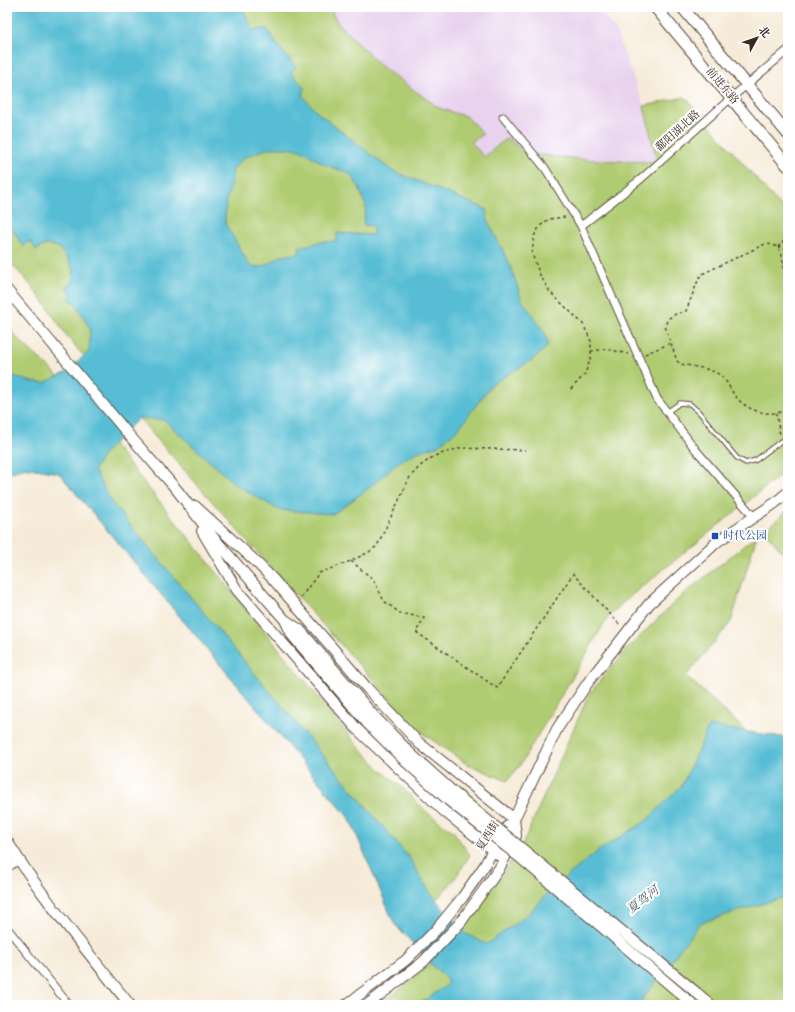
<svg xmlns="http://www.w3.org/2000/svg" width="795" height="1012" viewBox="0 0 795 1012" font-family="'IM FELL English','Noto Serif SC',serif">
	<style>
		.built { fill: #e8d2ee }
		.green { fill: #b0cc72; stroke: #767b48 }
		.water { fill: #56bdd4; stroke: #487479; fill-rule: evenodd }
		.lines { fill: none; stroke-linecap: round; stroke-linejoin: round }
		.lane-casing { stroke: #57473a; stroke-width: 5.5 }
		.street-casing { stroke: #57473a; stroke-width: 9 }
		.secondary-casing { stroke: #57473a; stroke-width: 12 }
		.primary-casing { stroke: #57473a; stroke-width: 13 }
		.path { stroke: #57473a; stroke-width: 1.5; stroke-dasharray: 3 3; stroke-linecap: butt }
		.lane { stroke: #fff; stroke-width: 3.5 }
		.street { stroke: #fff; stroke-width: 7 }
		.secondary { stroke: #fff; stroke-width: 10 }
		.primary { stroke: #fff; stroke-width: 11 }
		.secondary-bridge-casing { stroke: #57473a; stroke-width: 12; stroke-linecap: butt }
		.secondary-bridge { stroke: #fff; stroke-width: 10 }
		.transit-dot { fill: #1a4fb4; stroke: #fff; stroke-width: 1.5 }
		.labels { text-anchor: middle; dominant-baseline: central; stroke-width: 4; stroke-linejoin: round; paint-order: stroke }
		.street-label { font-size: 11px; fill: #3b2a1e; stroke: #fff }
		.transit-label { font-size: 11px; fill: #164399; stroke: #fff; text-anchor: start }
		.water-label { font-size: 12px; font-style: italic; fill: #445d5e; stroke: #fff }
	</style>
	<rect width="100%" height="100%" fill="#fff"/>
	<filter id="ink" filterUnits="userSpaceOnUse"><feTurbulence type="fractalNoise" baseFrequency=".025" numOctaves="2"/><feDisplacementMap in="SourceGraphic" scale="8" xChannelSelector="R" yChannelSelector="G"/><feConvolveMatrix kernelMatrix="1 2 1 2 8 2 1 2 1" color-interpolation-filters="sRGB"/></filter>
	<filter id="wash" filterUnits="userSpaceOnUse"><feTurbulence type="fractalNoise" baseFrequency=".012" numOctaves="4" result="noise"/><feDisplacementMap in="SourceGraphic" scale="16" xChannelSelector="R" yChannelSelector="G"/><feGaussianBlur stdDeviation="0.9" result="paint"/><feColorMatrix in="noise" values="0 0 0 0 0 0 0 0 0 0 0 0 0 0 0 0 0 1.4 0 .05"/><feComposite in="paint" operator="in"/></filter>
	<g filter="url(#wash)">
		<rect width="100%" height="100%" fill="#f6ebd8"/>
		<path class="built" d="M 329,7 L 596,7 L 615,29 L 644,106 L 657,162 L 587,159 L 527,154 L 507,138 L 484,157 L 471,142 L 483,134 L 467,117 L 439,108 L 382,67 L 338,23 Z"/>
		<path class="green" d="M 7,7 L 329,7 L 338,23 L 382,67 L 439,108 L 467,117 L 483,134 L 471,142 L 484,157 L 507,138 L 527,154 L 594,160 L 657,162 L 644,106 L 685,97 L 788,215 L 788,469 L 627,599 L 608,617 L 519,767 L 507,781 L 467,764 L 419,731 L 246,540 L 68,338 C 50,310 31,282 7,260 Z
			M 7,326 L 15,336 L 55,373 L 357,745 L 383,772 L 404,789 L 428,813 L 453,831 L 470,855 L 454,880 L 404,935 L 394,923 L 350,819 L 59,473 L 25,467 L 7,474 Z
			M 788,510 L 788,558 L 764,531 Z
			M 757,535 L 731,622 L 686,676 L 747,732 L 788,738 L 788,1005 L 378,1005 L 403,987 L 443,952 L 494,887 L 523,843 L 589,694 L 627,649 L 680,597 Z"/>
		<path class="water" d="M 7,7 L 241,7 L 254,30 L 267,29 L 276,43 L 296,67 L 291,72 L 305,89 L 302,95 L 318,113 L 391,170 L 486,209 L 488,221 L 510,265 L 522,300 L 545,333 L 548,346 L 532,360 L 492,384 L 460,427 L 439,445 L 417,452 L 399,462 L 364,492 L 333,514 L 279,510 L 236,485 L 164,420 L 139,418 L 105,452 L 94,470 L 112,503 L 410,859 L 431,894 L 464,933 L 487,944 L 528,914 L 555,886 L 598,851 L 646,821 L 682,785 L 709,726 L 788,738 L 788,896 L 700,923 L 638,1005 L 418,1005 L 448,984 L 444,975 L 437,970 L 394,923 L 350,819 L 59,473 L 25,467 L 7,474 L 7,374 L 28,381 L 44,383 L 67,372 L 89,351 L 90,329 L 76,304 L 68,298 L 72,295 L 66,287 L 72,284 L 74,271 L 67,258 L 58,247 L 45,245 L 36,250 L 30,241 L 23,247 L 7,221 ZM 269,148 L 294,148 L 307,153 L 322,163 L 334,168 L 349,173 L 359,187 L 366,207 L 363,225 L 373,226 L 373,235 L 337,233 L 337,241 L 320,242 L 299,247 L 300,253 L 281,256 L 262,267 L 250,266 L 225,223 L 226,201 L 231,185 L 233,169 L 245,157 Z"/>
	</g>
	<g filter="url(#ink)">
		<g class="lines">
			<defs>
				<path id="lane" d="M 667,412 L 680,403 L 690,404 L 699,412 L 737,458 L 746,463 L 756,460 L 781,441 L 788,441"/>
				<path id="street" d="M 503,117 L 545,168 L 581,226 L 657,399 L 696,450 L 754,517
					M 581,226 L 641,179 L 731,98 L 788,50
					M 7,868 L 19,860
					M 7,928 L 69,1005"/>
				<path id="secondary" d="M 7,290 L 129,435 L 177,490 L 213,537 L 285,620 L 300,630 L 374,716
					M 195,506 L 252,558 L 272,578 L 367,688 L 419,743 L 514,819
					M 202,531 L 237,590 L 357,729 L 444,811 L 504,859
					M 285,620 L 292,635 L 368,724
					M 7,841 C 43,899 88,952 130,1005
					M 697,993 L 711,1005
					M 346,1005 L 406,960 L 435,931 L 462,898 L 485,865 L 501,834 L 514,819 L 557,729 L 589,681 L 649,604 L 718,541 L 775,503 L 788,492
					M 367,1005 L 423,962 L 460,923 L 499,869 L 516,836 L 514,819"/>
				<path id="primary" d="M 655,7 L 788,166
					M 682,7 L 788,134"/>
			</defs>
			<use href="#lane" class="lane-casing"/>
			<use href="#street" class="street-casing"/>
			<use href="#secondary" class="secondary-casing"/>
			<use href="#primary" class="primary-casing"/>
			<path class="path" d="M 565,217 L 549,219 L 540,226 L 534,236 L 532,254 L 540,275 L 550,292 L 583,324 L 591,341 L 591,357 L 585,374 L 570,390
				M 778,247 L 786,239 L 788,233
				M 778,247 L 788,249
				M 788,280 C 779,265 789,244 765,244 L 702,274 L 699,278 L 686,311 C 676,314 668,315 665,326 L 677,361 L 681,364 C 694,367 710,368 720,375 C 728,381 731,392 737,398 C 749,412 772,418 788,409
				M 591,351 L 607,349 L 628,354
				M 645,354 L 671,343
				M 776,413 L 780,435
				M 351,561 L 373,579 L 384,601 L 400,613 L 424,618 L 416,632 L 497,688 L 573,574 L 620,625
				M 301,597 L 319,573 L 351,561 L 369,552 L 377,546 L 410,477 L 419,467 L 434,456 L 460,448 L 525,450"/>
			<use href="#lane" class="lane"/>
			<use href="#street" class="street"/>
			<use href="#secondary" class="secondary"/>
			<use href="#primary" class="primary"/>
			<defs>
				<path id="secondary-bridge" d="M 374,716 L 412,755 L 452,791 L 697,993
					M 368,724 L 405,761 L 447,799 L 518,856 L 690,1002"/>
			</defs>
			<use href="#secondary-bridge" class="secondary-bridge-casing"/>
			<use href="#secondary-bridge" class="secondary-bridge"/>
		</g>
	</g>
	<rect class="transit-dot" x="711" y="532" width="8" height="8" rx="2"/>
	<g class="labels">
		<g class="street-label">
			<text transform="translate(722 86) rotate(50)">前进东路</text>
			<text transform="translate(678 131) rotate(-42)">鄱阳湖北路</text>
			<text transform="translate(488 836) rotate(-58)">夏西街</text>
		</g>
		<g class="transit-label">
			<text x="723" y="536">时代公园</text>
		</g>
		<g class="water-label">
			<text transform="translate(643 900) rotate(-38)">夏驾河</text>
		</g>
	</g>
	<rect width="795" height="1012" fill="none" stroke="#fff" stroke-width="24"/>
	<g transform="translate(757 38) rotate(50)" stroke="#ffffff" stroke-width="3" paint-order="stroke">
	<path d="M0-3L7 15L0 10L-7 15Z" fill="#3b2a1e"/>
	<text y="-6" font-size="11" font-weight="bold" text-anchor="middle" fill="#3b2a1e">北</text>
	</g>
</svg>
